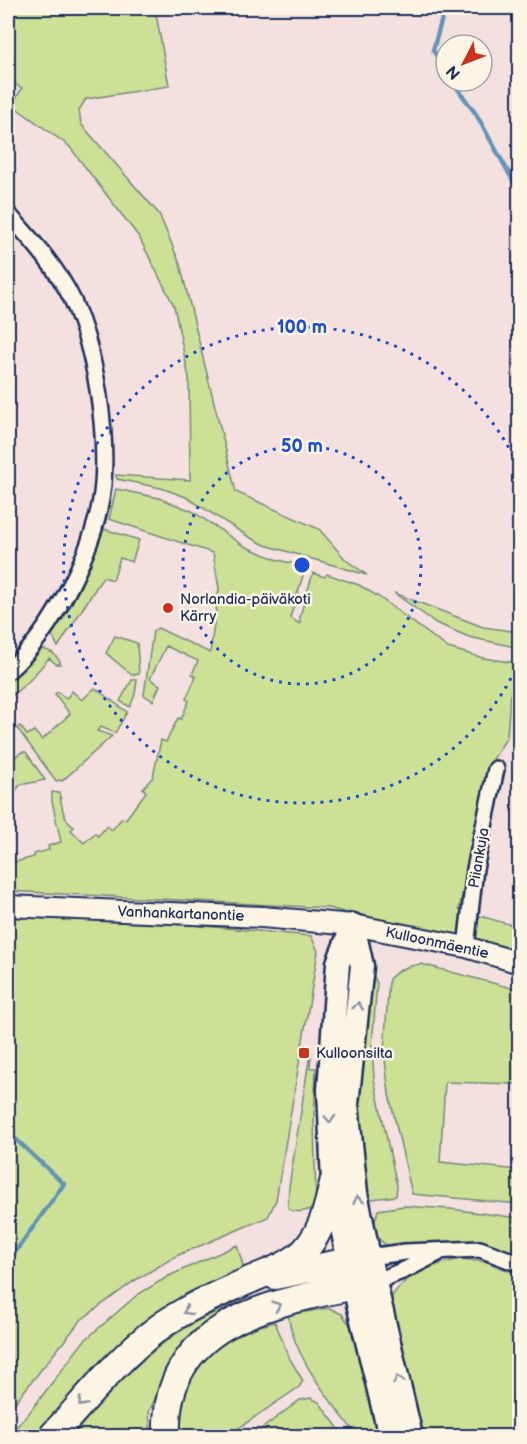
<svg xmlns="http://www.w3.org/2000/svg" width="527" height="1444" viewBox="0 0 527 1444" font-family="'Balsamiq Sans',sans-serif">
	<style>
		.green { fill: #cce196; stroke: #74887a; stroke-width: 1.5 }
		.lines { fill: none; stroke-linecap: round; stroke-linejoin: round }
		.stream { stroke: #6294b8; stroke-width: 4.5 }
		.minor-casing { stroke: #1b2f5e; stroke-width: 20 }
		.tertiary-casing { stroke: #1b2f5e; stroke-width: 24 }
		.secondary-casing { stroke: #1b2f5e; stroke-width: 27 }
		.trunk-casing { stroke: #1b2f5e; stroke-width: 30 }
		.minor { stroke: #fcf5e5; stroke-width: 15 }
		.tertiary { stroke: #fcf5e5; stroke-width: 20 }
		.secondary { stroke: #fcf5e5; stroke-width: 22 }
		.trunk { stroke: #fcf5e5; stroke-width: 26 }
		.oneway { stroke: #8c92a2 }
		.ring { fill: none; stroke: #1d4ed8; stroke-width: 3; stroke-dasharray: 3 6 }
		.poi-dot { fill: #c8321e; stroke: #fcf5e5; stroke-width: 2 }
		.labels { text-anchor: middle; dominant-baseline: central; stroke-width: 5; stroke-linejoin: round; paint-order: stroke }
		.poi-label { font-size: 15px; fill: #1b2f5e; stroke: #fcf5e5; text-anchor: start }
		.street-label { font-size: 15px; fill: #1b2f5e; stroke: #fcf5e5 }
		.centre { fill: #1d4ed8; stroke: #fcf5e5; stroke-width: 3 }
		.ring-label { font-size: 18px; text-anchor: middle; font-weight: bold; fill: #1d4ed8; stroke: #fcf5e5; stroke-width: 5; stroke-linejoin: round; paint-order: stroke }
	</style>
	<rect width="100%" height="100%" fill="#f3e0df"/>
	<filter id="ink" filterUnits="userSpaceOnUse"><feTurbulence type="fractalNoise" baseFrequency=".0167" numOctaves="2"/><feDisplacementMap in="SourceGraphic" scale="12" xChannelSelector="R" yChannelSelector="G"/><feConvolveMatrix kernelMatrix="1 2 1 2 8 2 1 2 1" color-interpolation-filters="sRGB"/></filter>
	<g filter="url(#ink)">
		<path class="green" d="M 8,8 L 155,8 L 169,86 L 86,99 L 79,110 L 81,124 L 159,214 L 180,264 L 236,492 L 319,529 L 346,560 L 367,575 L 265,545 L 249,537 L 186,497 L 161,488 L 117,479 L 116,475 L 190,480 L 189,378 L 174,306 L 139,237 L 69,146 L 12,105 L 22,88 L 14,84 L 8,94 Z
			M 116,489 L 159,498 L 192,511 L 244,546 L 278,560 L 300,565 L 305,569 L 290,618 L 300,624 L 300,616 L 313,573 L 324,577 L 327,574 L 359,585 L 379,597 L 448,648 L 483,658 L 516,663 L 510,696 L 507,737 L 487,769 L 459,910 L 519,927 L 519,950 L 378,922 L 329,908 L 8,891 L 8,860 L 14,858 L 15,862 L 34,857 L 34,854 L 49,850 L 48,846 L 61,842 L 52,801 L 52,792 L 59,793 C 63,806 61,818 74,827 L 71,830 L 84,843 L 95,833 L 98,836 L 107,826 L 112,830 L 122,818 L 125,820 L 146,792 L 143,788 L 153,777 L 161,740 L 166,742 L 178,718 L 181,719 L 189,701 L 186,699 L 196,677 L 192,674 L 198,661 L 166,646 L 150,679 L 160,685 L 153,701 L 144,695 L 153,631 L 158,628 L 210,653 L 219,589 L 213,553 L 109,519 Z
			M 104,529 L 139,540 L 132,562 L 120,558 L 113,580 L 103,577 L 58,647 L 52,635 L 66,614 L 81,586 Z
			M 394,593 L 483,627 L 519,632 L 519,648 L 469,637 L 436,623 Z
			M 115,636 L 137,643 L 139,674 L 132,675 L 106,653 Z
			M 44,649 L 53,653 L 60,661 L 60,664 L 56,664 L 49,658 L 29,681 L 8,699 L 8,683 L 40,650 Z
			M 132,680 L 137,680 L 135,694 L 130,707 L 120,701 Z
			M 95,688 L 127,712 L 115,733 L 101,727 L 97,731 L 112,736 L 62,781 L 60,780 L 56,781 L 17,728 L 20,726 L 27,735 L 34,731 L 42,740 L 70,714 L 55,694 L 58,692 L 66,699 L 72,691 L 82,700 Z
			M 22,752 L 26,752 L 45,780 L 20,785 L 15,792 L 8,793 L 8,761 Z
			M 8,917 L 193,925 L 311,936 L 318,951 L 276,1200 L 268,1217 L 176,1256 L 134,1281 L 81,1320 L 8,1411 Z
			M 421,964 L 519,990 L 519,1084 L 445,1082 L 440,1162 L 519,1170 L 519,1204 L 412,1194 L 389,1094 L 384,1051 L 389,979 C 399,969 407,966 421,964 Z
			M 371,977 L 374,977 L 377,983 L 372,1045 L 374,1079 L 397,1186 L 396,1196 L 364,1200 L 357,1114 Z
			M 310,1054 L 311,1054 L 310,1068 L 316,1068 L 314,1120 L 316,1208 C 306,1210 296,1215 288,1208 L 289,1187 Z
			M 404,1206 L 450,1209 L 519,1218 L 519,1255 C 503,1248 487,1242 469,1241 C 448,1240 407,1252 388,1246 C 381,1243 376,1235 373,1228 L 378,1210 Z
			M 237,1245 L 245,1272 L 109,1359 L 39,1436 L 8,1436 L 29,1413 L 84,1341 L 137,1295 L 169,1276 Z
			M 461,1259 L 487,1262 L 519,1275 L 519,1436 L 419,1436 L 390,1299 C 407,1272 431,1265 461,1259 Z
			M 250,1298 L 250,1301 L 181,1356 L 158,1392 L 149,1412 L 151,1436 L 72,1436 C 107,1396 143,1352 190,1325 C 209,1314 230,1306 250,1298 Z
			M 329,1308 L 342,1314 L 353,1329 L 382,1436 L 357,1436 C 331,1400 295,1361 288,1315 Z
			M 275,1322 L 290,1359 L 303,1381 L 299,1387 L 227,1436 L 178,1436 C 179,1424 180,1411 183,1399 C 195,1356 234,1331 275,1322 Z
			M 311,1398 L 319,1402 L 344,1436 L 252,1436 L 300,1400 Z"/>
		<g class="lines">
			<path class="stream" d="M 445,8 L 433,50 L 446,72
				M 452,81 L 476,114 L 520,193
				M 8,1132 L 64,1184 L 8,1262"/>
			<defs>
				<path id="minor" d="M 8,214 C 32,240 58,269 73,301 C 96,353 107,427 103,484 C 98,544 53,632 8,671
					M 466,947 L 475,869 L 496,769
					M 369,1257 L 405,1252 L 480,1249 L 520,1264
					M 375,1282 L 407,1269 L 438,1253"/>
				<path id="tertiary" d="M 8,906 L 262,917 L 353,925 L 466,947 L 520,963"/>
				<path id="secondary" d="M 353,925 L 338,963 L 329,1090 L 333,1183 L 354,1287 L 390,1436
					M 353,925 L 362,966 L 347,1104 L 356,1193 L 369,1257 L 411,1436"/>
				<path id="trunk" d="M 275,1276 L 369,1257
					M 52,1436 C 85,1400 118,1358 157,1329 C 185,1308 218,1294 250,1280 C 268,1272 291,1265 305,1250 C 322,1232 328,1206 333,1183
					M 167,1436 C 162,1315 284,1301 375,1282"/>
			</defs>
			<use href="#minor" class="minor-casing"/>
			<use href="#tertiary" class="tertiary-casing"/>
			<use href="#secondary" class="secondary-casing"/>
			<use href="#trunk" class="trunk-casing"/>
			<use href="#minor" class="minor"/>
			<use href="#tertiary" class="tertiary"/>
			<use href="#secondary" class="secondary"/>
			<use href="#trunk" class="trunk"/>
		</g>
		<defs><path id="oneway-chevron" d="M-2-3.5L2.5 0L-2 3.5" fill="none" stroke-width="1.6" stroke-linecap="round" stroke-linejoin="round" transform="scale(1.5)"/></defs>
		<g class="oneway">
			<use href="#oneway-chevron" transform="translate(358 1006) rotate(-84)"/>
			<use href="#oneway-chevron" transform="translate(330 1119) rotate(87)"/>
			<use href="#oneway-chevron" transform="translate(358 1200) rotate(-100)"/>
			<use href="#oneway-chevron" transform="translate(277 1306) rotate(-17)"/>
			<use href="#oneway-chevron" transform="translate(187 1311) rotate(151)"/>
			<use href="#oneway-chevron" transform="translate(398 1380) rotate(-103)"/>
			<use href="#oneway-chevron" transform="translate(82 1403) rotate(132)"/>
		</g>
	</g>
	<g class="ring">
		<circle cx="302" cy="565" r="119"/>
		<path d="M519 662A238 238 0 1 1 519 468"/>
	</g>
	<g class="poi-dot">
		<circle cx="168" cy="608" r="6"/>
		<rect x="298" y="1047" width="12" height="12" rx="3"/>
	</g>
	<g class="labels">
		<g class="poi-label">
			<text x="180" y="599">Norlandia-päiväkoti<tspan x="180" dy="17">Kärry</tspan></text>
			<text x="316" y="1053">Kulloonsilta</text>
		</g>
		<g class="street-label">
			<text transform="translate(479 858) rotate(-80)">Piiankuja</text>
			<text transform="translate(181 914) rotate(2)">Vanhankartanontie</text>
			<text transform="translate(437 943) rotate(12)">Kulloonmäentie</text>
		</g>
	</g>
	<circle cx="302" cy="565" r="9" class="centre"/>
	<g class="ring-label">
		<text x="302" y="333">100 m</text>
		<text x="302" y="452">50 m</text>
	</g>
	<rect width="527" height="1444" fill="none" stroke="#fcf5e5" stroke-width="30"/>
	<rect x="15" y="15" width="497" height="1414" fill="none" stroke="#1b2f5e" stroke-width="2" filter="url(#ink)"/>
	<g transform="translate(464 63) rotate(228)"><circle r="28" fill="#fcf5e5" stroke="#a2a6af" stroke-width="1.5"/>
	<path d="M0-4.5L10 22L0 15L-10 22Z" fill="#c8321e"/>
	<text y="-9" font-size="16" font-weight="bold" text-anchor="middle" fill="#1b2f5e">N</text>
	</g>
</svg>
